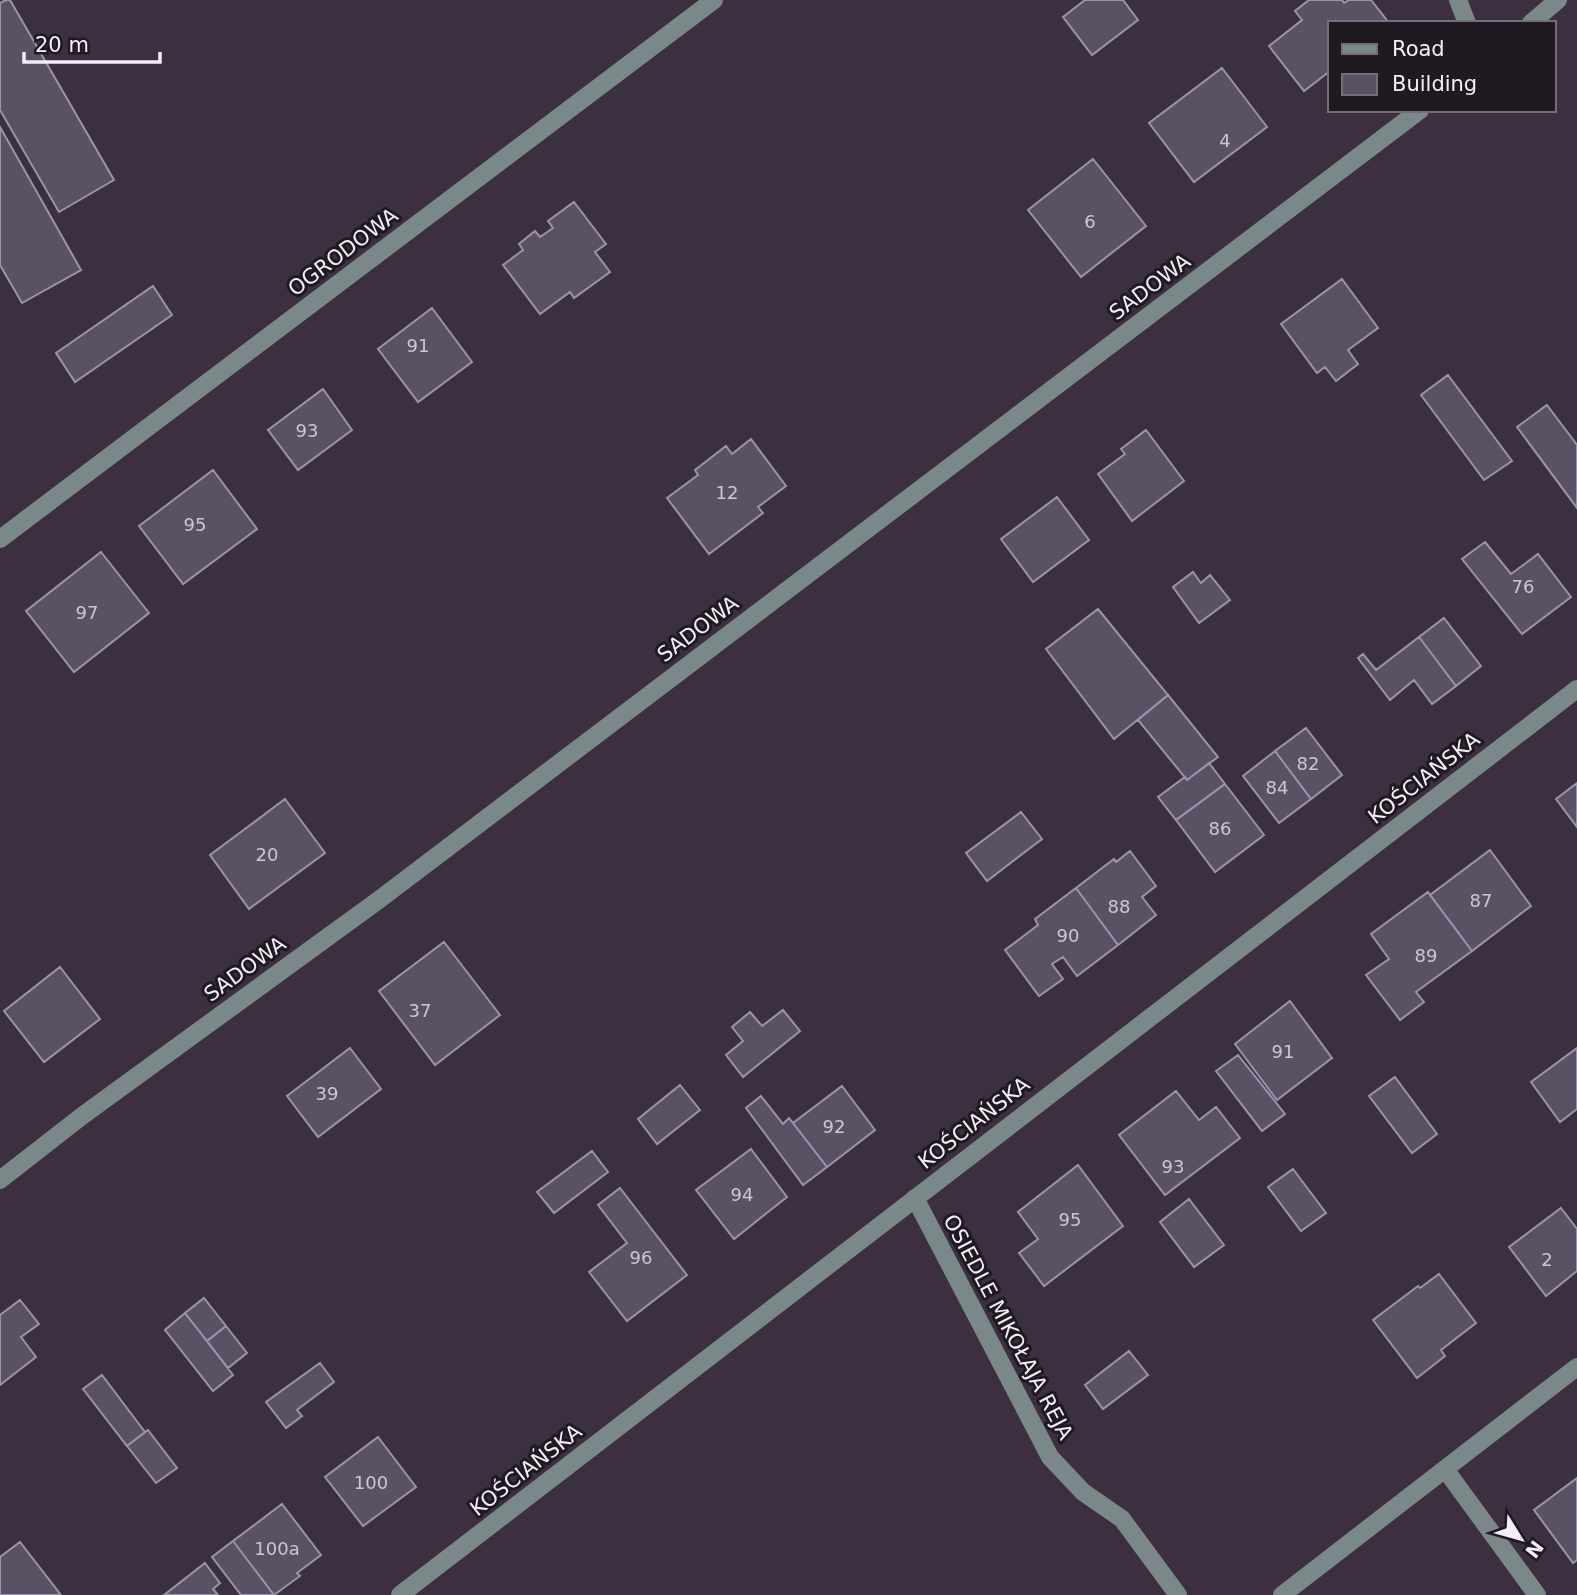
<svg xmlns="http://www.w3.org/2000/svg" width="1577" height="1595" viewBox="0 0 1577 1595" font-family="'DejaVu Sans',sans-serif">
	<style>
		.building { fill: #595265; stroke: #9b93a9; stroke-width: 2 }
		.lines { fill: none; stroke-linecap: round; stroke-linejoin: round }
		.minor { stroke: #7b8889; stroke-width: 18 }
		.labels { text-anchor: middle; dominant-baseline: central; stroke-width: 6; stroke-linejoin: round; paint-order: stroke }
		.number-label { font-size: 18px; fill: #cec6d3 }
		.street-label { font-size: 21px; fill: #f5edf8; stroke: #1f1a21 }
	</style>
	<rect width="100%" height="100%" fill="#3b2f40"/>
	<path class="building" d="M 6,0 L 10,0 L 114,180 L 59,212 L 0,110 L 0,3 Z
		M 1085,0 L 1123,0 L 1138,20 L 1092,55 L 1063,17 Z
		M 1309,0 L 1342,0 L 1344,3 L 1349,0 L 1371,0 L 1389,23 L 1330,23 L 1330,71 L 1304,91 L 1269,46 L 1302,20 L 1295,11 Z
		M 1222,68 L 1267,127 L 1194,182 L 1149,123 Z
		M 0,127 L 81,270 L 22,303 L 0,265 Z
		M 1093,159 L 1146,226 L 1081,277 L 1028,210 Z
		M 574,202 L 606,244 L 595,252 L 610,272 L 574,298 L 570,292 L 540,314 L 503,265 L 523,250 L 519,244 L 535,231 L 540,237 L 553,228 L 548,221 Z
		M 1342,279 L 1378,328 L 1348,350 L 1358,364 L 1336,381 L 1325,367 L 1317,373 L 1281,324 Z
		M 153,286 L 172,315 L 75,382 L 56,353 Z
		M 432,308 L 472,362 L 418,402 L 378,349 Z
		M 1448,375 L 1512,461 L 1484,480 L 1421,395 Z
		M 323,389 L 352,430 L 298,470 L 268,430 Z
		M 1547,405 L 1577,445 L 1577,508 L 1517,427 Z
		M 1146,430 L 1184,481 L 1132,521 L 1098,474 L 1125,454 L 1121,449 Z
		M 751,439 L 786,486 L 758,507 L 763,513 L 709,554 L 667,498 L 698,475 L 695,470 L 726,446 L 732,454 Z
		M 213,470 L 257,529 L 183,584 L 139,526 Z
		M 1057,497 L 1089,540 L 1033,582 L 1001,539 Z
		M 1485,542 L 1511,574 L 1538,554 L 1571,597 L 1522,634 L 1462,559 Z
		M 101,552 L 149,613 L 74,672 L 26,611 Z
		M 1193,572 L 1201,583 L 1210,575 L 1230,600 L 1199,623 L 1173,587 Z
		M 1098,609 L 1168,695 L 1114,739 L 1046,649 Z
		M 1444,618 L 1481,666 L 1456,686 L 1419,637 Z
		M 1419,637 L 1456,686 L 1432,704 L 1414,680 L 1390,700 L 1358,658 L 1363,654 L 1376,670 Z
		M 1168,695 L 1218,757 L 1187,780 L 1138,720 Z
		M 1306,728 L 1342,775 L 1311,799 L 1275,751 Z
		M 1275,751 L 1311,799 L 1279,823 L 1243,776 Z
		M 1209,763 L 1225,784 L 1176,820 L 1158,797 L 1185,777 L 1187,780 Z
		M 1577,783 L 1577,827 L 1556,799 Z
		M 1225,784 L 1264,835 L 1215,872 L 1176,820 Z
		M 285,799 L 325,853 L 249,909 L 210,855 Z
		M 1021,812 L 1042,839 L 987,881 L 966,853 Z
		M 1490,850 L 1531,906 L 1472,951 L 1430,895 Z
		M 1130,851 L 1156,886 L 1142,897 L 1156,915 L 1118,945 L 1076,888 L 1114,859 L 1116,862 Z
		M 1076,888 L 1118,945 L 1077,976 L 1063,957 L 1052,964 L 1063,979 L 1039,996 L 1005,950 L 1038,925 L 1035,919 Z
		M 1428,892 L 1472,951 L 1416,992 L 1424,1002 L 1400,1020 L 1366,975 L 1389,959 L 1371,934 Z
		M 444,942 L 500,1015 L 435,1065 L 379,991 Z
		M 60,967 L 100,1019 L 44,1062 L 4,1011 Z
		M 1290,1001 L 1332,1058 L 1277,1100 L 1235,1044 Z
		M 783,1010 L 800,1031 L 743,1077 L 726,1055 L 743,1041 L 732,1027 L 750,1012 L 762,1026 Z
		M 350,1048 L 381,1089 L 318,1137 L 287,1096 Z
		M 1577,1048 L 1577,1109 L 1560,1122 L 1531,1082 Z
		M 1238,1055 L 1285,1114 L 1262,1131 L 1216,1071 Z
		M 1395,1077 L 1437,1134 L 1412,1153 L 1369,1096 Z
		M 680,1085 L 700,1110 L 657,1144 L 638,1119 Z
		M 842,1086 L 875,1130 L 827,1167 L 793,1123 Z
		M 1176,1091 L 1199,1120 L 1216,1107 L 1240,1138 L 1165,1195 L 1119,1135 Z
		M 761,1096 L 783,1124 L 789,1118 L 827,1167 L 803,1185 L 746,1108 Z
		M 751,1149 L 787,1197 L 734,1239 L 696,1190 Z
		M 592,1151 L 608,1172 L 554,1213 L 537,1192 Z
		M 1078,1165 L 1123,1226 L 1044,1286 L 1019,1253 L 1038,1239 L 1018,1212 Z
		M 1293,1169 L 1326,1213 L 1301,1231 L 1268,1187 Z
		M 620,1188 L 687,1275 L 627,1321 L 589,1272 L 627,1243 L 598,1205 Z
		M 1189,1199 L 1224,1245 L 1194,1267 L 1160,1222 Z
		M 1561,1208 L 1577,1229 L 1577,1271 L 1546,1296 L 1509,1247 Z
		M 1439,1274 L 1476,1323 L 1441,1350 L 1445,1356 L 1417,1378 L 1373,1320 L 1418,1286 L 1420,1288 Z
		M 204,1298 L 226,1326 L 207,1341 L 185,1313 Z
		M 20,1300 L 39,1324 L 21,1337 L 36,1357 L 0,1385 L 0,1315 Z
		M 185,1313 L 233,1375 L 213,1391 L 165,1330 Z
		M 226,1326 L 247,1353 L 228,1368 L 207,1341 Z
		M 1129,1351 L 1148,1375 L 1103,1409 L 1085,1385 Z
		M 320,1363 L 334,1382 L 297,1410 L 302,1416 L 286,1428 L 266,1402 Z
		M 102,1375 L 145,1432 L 127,1446 L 83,1389 Z
		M 148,1430 L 177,1468 L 156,1483 L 127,1446 Z
		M 378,1437 L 416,1487 L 363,1526 L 325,1477 Z
		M 1577,1478 L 1577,1560 L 1573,1563 L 1534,1510 Z
		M 282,1504 L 321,1555 L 297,1573 L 300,1576 L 274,1595 L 233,1541 Z
		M 233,1541 L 274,1595 L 241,1595 L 212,1557 Z
		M 20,1542 L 61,1595 L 0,1595 L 0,1557 Z
		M 205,1563 L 220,1583 L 213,1589 L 218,1595 L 164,1595 Z"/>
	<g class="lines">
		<path class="minor" d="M 1458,0 L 1467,23
			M 1531,23 L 1558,0
			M 0,539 L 714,0
			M 0,1180 L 82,1116 L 380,899 L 1420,110
			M 915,1198 L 1050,1457 L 1083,1492 L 1122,1519 L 1178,1595
			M 1445,1469 L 1537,1595
			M 400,1595 L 1577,689
			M 1282,1595 L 1577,1367"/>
	</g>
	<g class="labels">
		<g class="number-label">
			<text x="1225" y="140">4</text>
			<text x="1090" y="221">6</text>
			<text x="418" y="345">91</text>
			<text x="307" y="430">93</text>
			<text x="727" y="492">12</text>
			<text x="195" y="524">95</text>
			<text x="1523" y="586">76</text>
			<text x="87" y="612">97</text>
			<text x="1308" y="763">82</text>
			<text x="1277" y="787">84</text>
			<text x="1220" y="828">86</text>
			<text x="267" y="854">20</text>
			<text x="1481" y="900">87</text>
			<text x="1119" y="906">88</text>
			<text x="1068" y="935">90</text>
			<text x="1426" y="955">89</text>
			<text x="420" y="1010">37</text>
			<text x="1283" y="1051">91</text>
			<text x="327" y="1093">39</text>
			<text x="834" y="1126">92</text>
			<text x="1173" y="1166">93</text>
			<text x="742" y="1194">94</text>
			<text x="1070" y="1219">95</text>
			<text x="641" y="1257">96</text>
			<text x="1547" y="1259">2</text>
			<text x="371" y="1482">100</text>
			<text x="277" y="1548">100a</text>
		</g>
		<g class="street-label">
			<text transform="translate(343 252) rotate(-37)">OGRODOWA</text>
			<text transform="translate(1150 287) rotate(-37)">SADOWA</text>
			<text transform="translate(698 629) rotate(-37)">SADOWA</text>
			<text transform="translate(1424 778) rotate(-38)">KOŚCIAŃSKA</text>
			<text transform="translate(245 969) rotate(-36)">SADOWA</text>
			<text transform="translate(974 1123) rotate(-38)">KOŚCIAŃSKA</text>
			<text transform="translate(1008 1327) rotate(62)">OSIEDLE MIKOŁAJA REJA</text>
			<text transform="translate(526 1470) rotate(-38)">KOŚCIAŃSKA</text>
		</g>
	</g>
	<rect x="1328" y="21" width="228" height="91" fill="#1f1a21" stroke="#756e77" stroke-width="2"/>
	<rect x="1342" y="44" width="35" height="10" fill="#7b8889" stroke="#756e77" stroke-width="2"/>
	<text x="1392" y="56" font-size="21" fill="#f5edf8">Road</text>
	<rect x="1342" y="74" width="35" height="21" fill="#595265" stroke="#756e77" stroke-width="2"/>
	<text x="1392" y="91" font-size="21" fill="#f5edf8">Building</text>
	<g transform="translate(1521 1539) rotate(127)" stroke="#1f1a21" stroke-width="5" paint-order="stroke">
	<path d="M0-5L12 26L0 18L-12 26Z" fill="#f5edf8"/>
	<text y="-10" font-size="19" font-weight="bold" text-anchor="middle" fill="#f5edf8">N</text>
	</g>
	<path d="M24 52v10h136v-10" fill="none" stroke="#f5edf8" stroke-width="3.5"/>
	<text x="35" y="52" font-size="21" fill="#f5edf8" stroke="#1f1a21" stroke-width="5" paint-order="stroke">20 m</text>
</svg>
